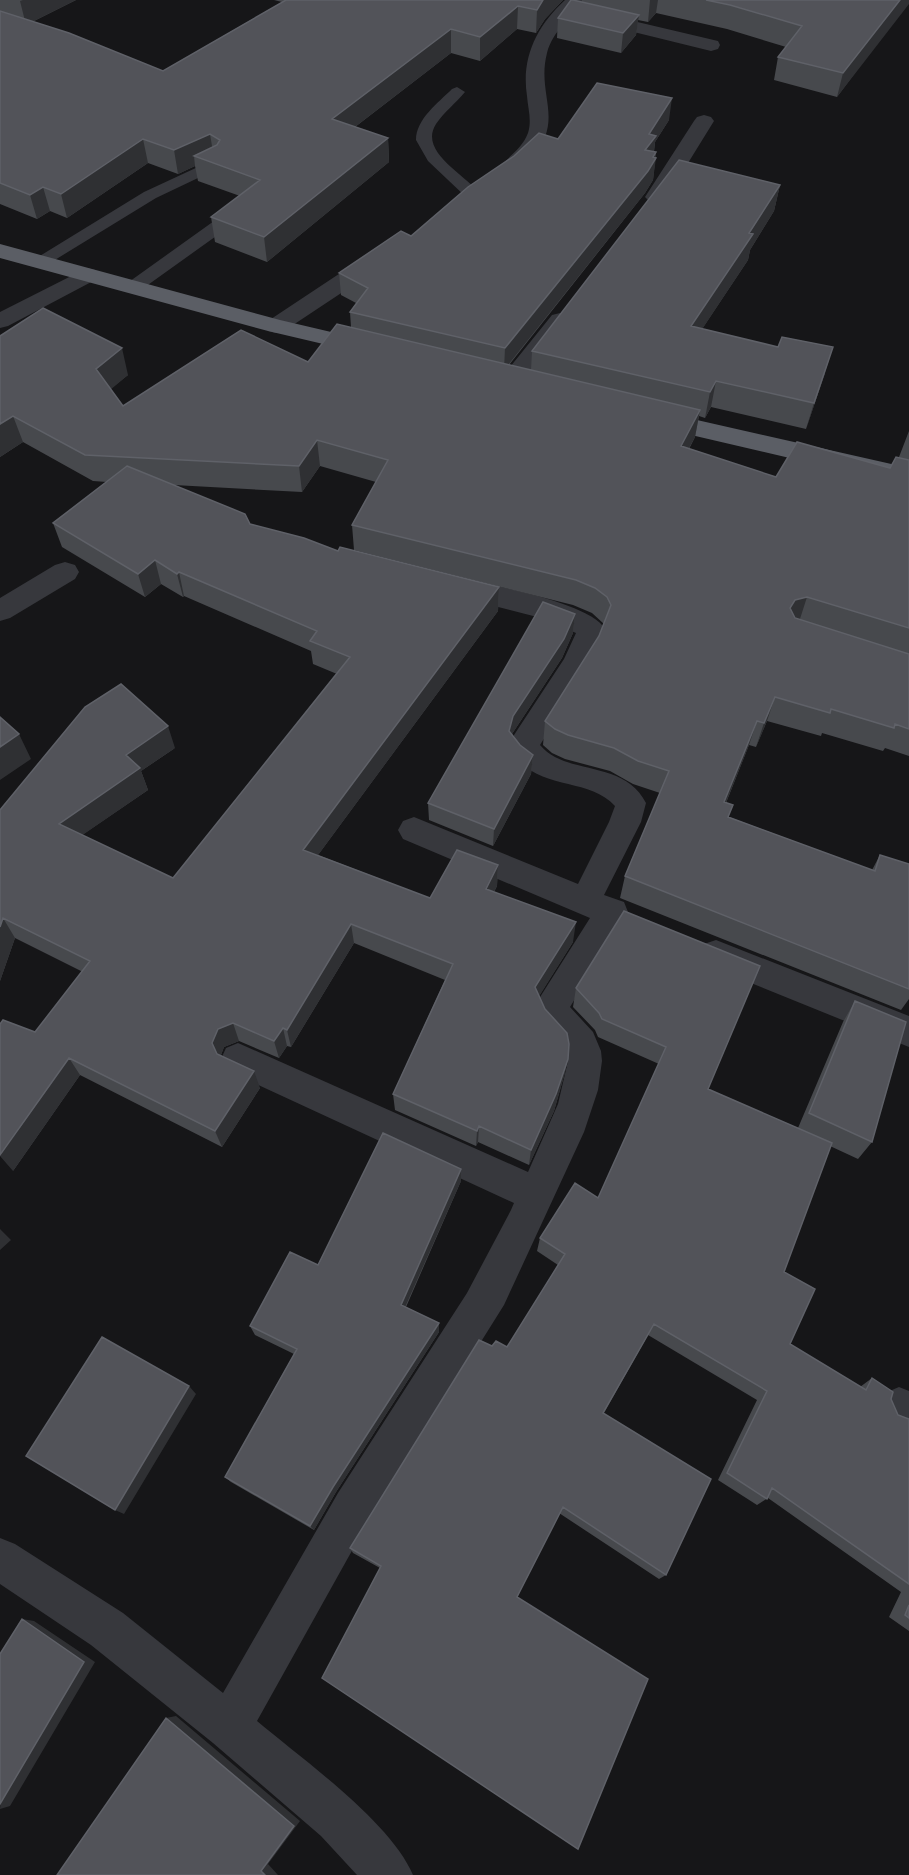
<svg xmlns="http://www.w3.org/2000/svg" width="909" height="1875" viewBox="0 0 909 1875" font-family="'PT Sans Narrow',sans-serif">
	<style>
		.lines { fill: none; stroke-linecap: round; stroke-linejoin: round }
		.service { fill: #37383d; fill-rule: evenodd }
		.minor { fill: #37383d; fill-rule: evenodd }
		.trunk { fill: #5b5e65; fill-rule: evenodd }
		.wall { fill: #47494d }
		.shaded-wall { fill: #2f3033 }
		.building { fill: #525359; stroke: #5f6168; stroke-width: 1.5 }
	</style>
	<rect width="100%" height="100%" fill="#161618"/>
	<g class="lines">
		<path class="service" d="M 457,87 L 465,92 C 456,103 444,112 436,124 C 418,152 466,175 480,194 L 472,199 L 466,197 L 428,161 L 416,140 C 416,119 438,103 452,89 Z
			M 213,160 L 221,165 L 219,168 L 156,198 L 45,266 L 33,266 L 30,262 L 144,192 Z
			M 234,210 L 240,211 L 242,215 L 240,219 L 138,292 L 126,292 L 123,288 L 126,284 L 228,211 Z"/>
		<path class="minor" d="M 565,0 L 584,0 C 571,19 553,30 547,53 C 536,96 566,119 531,159 C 525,166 519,173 509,175 L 502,173 L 499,169 C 508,156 522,149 528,133 C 532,120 528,109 527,96 C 521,57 537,26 565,0 Z
			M 595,12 L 718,41 L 720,45 L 718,49 L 711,51 L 589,21 L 586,17 L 589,13 Z
			M 704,115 L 711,117 L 714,121 L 667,197 L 663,201 L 656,203 L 649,201 L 645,197 L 694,121 L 697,117 Z
			M 377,252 L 385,254 L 388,259 L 385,264 L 284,331 L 276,333 L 268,331 L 264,326 L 268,321 L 369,254 Z
			M 87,268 L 95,270 L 98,275 L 95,280 L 8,326 L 0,328 L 0,312 Z
			M 560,313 L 568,315 L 572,320 L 568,325 L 520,387 L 511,390 L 502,387 L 499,382 L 502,377 L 552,315 Z
			M 65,562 L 75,565 L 79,572 L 75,579 L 10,618 L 0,621 L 0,598 L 55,565 Z
			M 457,577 C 489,585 590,602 605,629 L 597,650 L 584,674 L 540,745 C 565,776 624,759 646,803 L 641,822 L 604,895 L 624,902 L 628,912 L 570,1007 L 593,1032 L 601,1051 L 602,1061 L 598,1090 L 584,1132 L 504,1305 L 368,1522 L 257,1721 C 302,1759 391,1822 413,1875 L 357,1875 L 321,1836 L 213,1743 L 91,1645 L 0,1584 L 0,1538 L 15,1544 L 123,1613 L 223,1693 L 338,1493 L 467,1293 L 511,1210 L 514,1203 L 226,1070 L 221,1059 L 226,1048 L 238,1043 L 528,1172 L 558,1104 L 568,1061 L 567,1052 L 546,1030 L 535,1005 L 590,918 L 403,839 L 398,830 L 403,821 L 414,817 L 578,884 L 609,822 L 615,806 C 587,775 534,793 510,748 L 514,735 L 564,659 L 576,633 L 541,618 L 447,594 L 443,587 L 447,580 Z
			M 716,940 L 909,1016 L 909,1047 L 704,964 L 699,954 L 704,944 Z
			M 899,1387 L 909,1391 L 909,1432 L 885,1421 L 879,1407 L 885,1393 Z"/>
		<path class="trunk" d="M 0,244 L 280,320 L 378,343 L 382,348 L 378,353 L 370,355 L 268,331 L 0,258 Z
			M 653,410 L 909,468 L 909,486 L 644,424 L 641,418 L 644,412 Z"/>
	</g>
	<path class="wall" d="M 0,0 L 76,0 L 32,22 L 163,71 L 282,2 L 274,0 L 563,0 L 545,19 L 536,33 L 517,29 L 480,61 L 451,53 L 355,127 L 388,138 L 389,162 L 267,262 L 215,242 L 211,217 L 240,196 L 198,181 L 195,166 L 178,174 L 148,163 L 67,218 L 50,211 L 37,219 L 0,204 Z
		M 582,0 L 909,0 L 837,97 L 774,80 L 778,57 L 786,47 L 727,29 L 656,13 L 648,22 L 638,20 L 636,35 L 621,53 L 557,38 L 558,18 L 582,2 Z
		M 669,120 L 655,142 L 654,152 L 656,152 L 653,180 L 645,193 L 509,365 L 531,370 L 532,351 L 780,185 L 774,211 L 750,250 L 748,260 L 702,329 L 825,373 L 806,429 L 711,407 L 705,418 L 699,416 L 695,437 L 689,449 L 776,477 L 890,468 L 899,457 L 909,431 L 909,756 L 885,748 L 883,751 L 822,733 L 821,736 L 767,721 L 756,747 L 749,745 L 726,803 L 729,817 L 872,870 L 880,855 L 909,864 L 909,999 L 901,1010 L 620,898 L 625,876 L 660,793 L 633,784 L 610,771 L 565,759 L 552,753 L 543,745 L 545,721 L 599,636 L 604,624 L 592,613 L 573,605 L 354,550 L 352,525 L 376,482 L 320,466 L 302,492 L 174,485 L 250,524 L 338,551 L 499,587 L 498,611 L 318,855 L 430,898 L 498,865 L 497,886 L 494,892 L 573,942 L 539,996 L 568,1059 L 564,1076 L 554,1111 L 529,1165 L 478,1142 L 476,1146 L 395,1110 L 393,1094 L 445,980 L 354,943 L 291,1047 L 287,1046 L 279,1058 L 239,1041 L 224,1047 L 221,1055 L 260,1088 L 222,1147 L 80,1075 L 13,1171 L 35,1032 L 83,972 L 15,938 L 0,981 L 0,810 L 175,748 L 141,771 L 148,790 L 82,835 L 173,878 L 337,674 L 313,664 L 311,651 L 184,596 L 183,597 L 161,584 L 145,597 L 62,547 L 53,523 L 107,482 L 93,481 L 23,442 L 0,457 L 0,336 L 128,375 L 110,389 L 123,406 L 308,362 L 351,327 L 350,312 L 356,303 L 341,295 L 339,273 L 411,236 L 558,139 Z
		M 575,614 L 573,633 L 562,658 L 512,734 L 520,745 L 533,755 L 531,774 L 493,846 L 429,820 L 428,803 Z
		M 624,911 L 708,1089 L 798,1128 L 843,1022 L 855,1001 L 872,1142 L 858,1159 L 830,1146 L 784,1272 L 790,1344 L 860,1387 L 872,1378 L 891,1399 L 898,1415 L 909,1419 L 909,1631 L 889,1617 L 901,1592 L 768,1498 L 757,1505 L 718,1480 L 757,1400 L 648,1335 L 604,1413 L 666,1575 L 659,1579 L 559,1513 L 380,1568 L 353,1553 L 350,1548 L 492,1346 L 507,1347 L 558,1265 L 537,1251 L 540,1238 L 598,1198 L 659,1064 L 598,1037 L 595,1030 L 573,1007 L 576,988 Z
		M 461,1181 L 406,1307 L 439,1323 L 439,1332 L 336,1492 L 314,1530 L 231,1482 L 225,1477 L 294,1354 L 255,1335 L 250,1326 L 318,1265 Z"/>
	<path class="shaded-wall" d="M 23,0 L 76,0 L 26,25 L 20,1 Z
		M 543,0 L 563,0 L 545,19 L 536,33 L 537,10 Z
		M 650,0 L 658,0 L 656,13 L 648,22 Z
		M 900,0 L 909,0 L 909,4 L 837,97 L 843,73 Z
		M 518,6 L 517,29 L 480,61 L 480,37 Z
		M 639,15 L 636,35 L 621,53 L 623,33 Z
		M 451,29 L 451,53 L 334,143 L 332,119 Z
		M 672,98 L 669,120 L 655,142 L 653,156 L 656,152 L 655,159 L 656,158 L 653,180 L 645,193 L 504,370 L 505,348 L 645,150 L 649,134 Z
		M 210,134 L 214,158 L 194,156 L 195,166 L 178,174 L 174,150 Z
		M 388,138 L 389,162 L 267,262 L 264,237 Z
		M 143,139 L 148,163 L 67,218 L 61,194 Z
		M 780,185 L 774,211 L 750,250 L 748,260 L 687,352 L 691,326 Z
		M 43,187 L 50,211 L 37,219 L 30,195 Z
		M 833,347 L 825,373 L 806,429 L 814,403 Z
		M 122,348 L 128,375 L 103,396 L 96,369 Z
		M 716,381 L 711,407 L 705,418 L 710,392 Z
		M 700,410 L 695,437 L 676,472 L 681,446 Z
		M 13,416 L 23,442 L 0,457 L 0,424 Z
		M 317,440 L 320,466 L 302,492 L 299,466 Z
		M 155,560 L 161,584 L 145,597 L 138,574 Z
		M 179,572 L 184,596 L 183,597 L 177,574 Z
		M 499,587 L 498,611 L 307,870 L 303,850 Z
		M 807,597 L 799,622 L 787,625 L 790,608 L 795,600 Z
		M 575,614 L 573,633 L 562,658 L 512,734 L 509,731 L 513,716 Z
		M 775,697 L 767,721 L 756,747 L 764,723 Z
		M 757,721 L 749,745 L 717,825 L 724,802 Z
		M 168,726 L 175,748 L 141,771 L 148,790 L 68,845 L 59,824 L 126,755 Z
		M 19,734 L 31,759 L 0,780 L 0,747 Z
		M 533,755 L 531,774 L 493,846 L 494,829 Z
		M 498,865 L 497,886 L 485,909 L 486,889 Z
		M 3,918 L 15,938 L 0,981 L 0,927 Z
		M 576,922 L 573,942 L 533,1006 L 535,987 Z
		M 351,924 L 354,943 L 291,1047 L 287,1030 Z
		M 233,1023 L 239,1041 L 224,1047 L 219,1060 L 212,1043 L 218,1029 Z
		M 283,1028 L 287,1046 L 279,1058 L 274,1041 Z
		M 69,1058 L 80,1075 L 13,1171 L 0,1156 Z
		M 568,1059 L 564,1076 L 554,1111 L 529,1165 L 531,1150 Z
		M 254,1071 L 260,1088 L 222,1147 L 215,1131 Z
		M 479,1126 L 478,1142 L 476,1146 L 477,1131 Z
		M 461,1169 L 461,1181 L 402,1314 L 401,1305 Z
		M 0,1229 L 11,1240 L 0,1250 Z
		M 439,1323 L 439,1332 L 336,1492 L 314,1530 L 310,1526 L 333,1487 Z
		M 189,1386 L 196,1394 L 124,1514 L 115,1510 Z
		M 22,1619 L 34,1621 L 95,1662 L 10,1806 L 0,1809 Z
		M 176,1716 L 300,1821 L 268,1864 L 278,1875 L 265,1875 L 261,1871 L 166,1718 Z"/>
	<path class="building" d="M 286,0 L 543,0 L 537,10 L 518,6 L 480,37 L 451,29 L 332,119 L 388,138 L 264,237 L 211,217 L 260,180 L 194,156 L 217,145 L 220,140 L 210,134 L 174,150 L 143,139 L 61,194 L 43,187 L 30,195 L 0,183 L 0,11 L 69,33 L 163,71 Z
		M 571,0 L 573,0 L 639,15 L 623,33 L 558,18 Z
		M 706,0 L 900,0 L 843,73 L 778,57 L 802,26 L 730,5 Z
		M 597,83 L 672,98 L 649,134 L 656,136 L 645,150 L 656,152 L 653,157 L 656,158 L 648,171 L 505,348 L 350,312 L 368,288 L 339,273 L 401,231 L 411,236 L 468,187 L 514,156 L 539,133 L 558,139 Z
		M 679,160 L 780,185 L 749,233 L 753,234 L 691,326 L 778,347 L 782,337 L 833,347 L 814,403 L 716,381 L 710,392 L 532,351 Z
		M 43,308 L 122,348 L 96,369 L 123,406 L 241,330 L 308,362 L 337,324 L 700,410 L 681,446 L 776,477 L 797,442 L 890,468 L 896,457 L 909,460 L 909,628 L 807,597 L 795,600 L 790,608 L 795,618 L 909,654 L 909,729 L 895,724 L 894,728 L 831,709 L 830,713 L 775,697 L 764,723 L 757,721 L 724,802 L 733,805 L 728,817 L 875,871 L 880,855 L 909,864 L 909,989 L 625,876 L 669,771 L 638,761 L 614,748 L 568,735 L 555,729 L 545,721 L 599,636 L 611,605 L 607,597 L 595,588 L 576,580 L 352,525 L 388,460 L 317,440 L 299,466 L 85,455 L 13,416 L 0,424 L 0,336 Z
		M 127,466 L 245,514 L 250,524 L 304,538 L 338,551 L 340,547 L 499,587 L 303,850 L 430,898 L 457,850 L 498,865 L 486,889 L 576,922 L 535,987 L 545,1009 L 567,1033 L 569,1044 L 568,1059 L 556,1094 L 531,1150 L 479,1126 L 477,1131 L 393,1094 L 453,964 L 351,924 L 287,1030 L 283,1028 L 274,1041 L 233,1023 L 218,1029 L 212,1043 L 217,1054 L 254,1071 L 215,1131 L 69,1058 L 0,1155 L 0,1024 L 3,1020 L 35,1032 L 90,961 L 3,918 L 0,927 L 0,810 L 85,707 L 121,684 L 168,726 L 126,755 L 140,768 L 59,824 L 173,878 L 350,657 L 310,641 L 317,631 L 179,572 L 177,574 L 155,560 L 138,574 L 53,523 Z
		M 543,602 L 575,614 L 564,639 L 513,716 L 509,731 L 520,745 L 533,755 L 494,829 L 428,803 Z
		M 0,717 L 19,734 L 0,747 Z
		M 624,911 L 760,966 L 708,1089 L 832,1143 L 784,1272 L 815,1289 L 790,1344 L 866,1390 L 872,1378 L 893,1392 L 891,1399 L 898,1415 L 909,1419 L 909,1584 L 772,1488 L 767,1499 L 727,1473 L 767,1391 L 654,1324 L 603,1413 L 711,1479 L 666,1575 L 563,1507 L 517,1597 L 648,1679 L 578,1849 L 322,1678 L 381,1566 L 350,1548 L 479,1340 L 492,1346 L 496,1341 L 507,1347 L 565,1254 L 540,1238 L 575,1183 L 598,1198 L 666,1047 L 602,1019 L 599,1013 L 576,988 Z
		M 855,1001 L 906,1022 L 872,1142 L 809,1113 Z
		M 383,1133 L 461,1169 L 401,1305 L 439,1323 L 333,1487 L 310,1526 L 225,1477 L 297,1349 L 250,1326 L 290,1252 L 318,1265 Z
		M 102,1337 L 189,1386 L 115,1510 L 26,1456 Z
		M 909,1605 L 909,1618 L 905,1615 Z
		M 22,1619 L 84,1662 L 0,1804 L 0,1654 Z
		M 166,1718 L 294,1826 L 261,1871 L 265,1875 L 57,1875 Z"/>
</svg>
